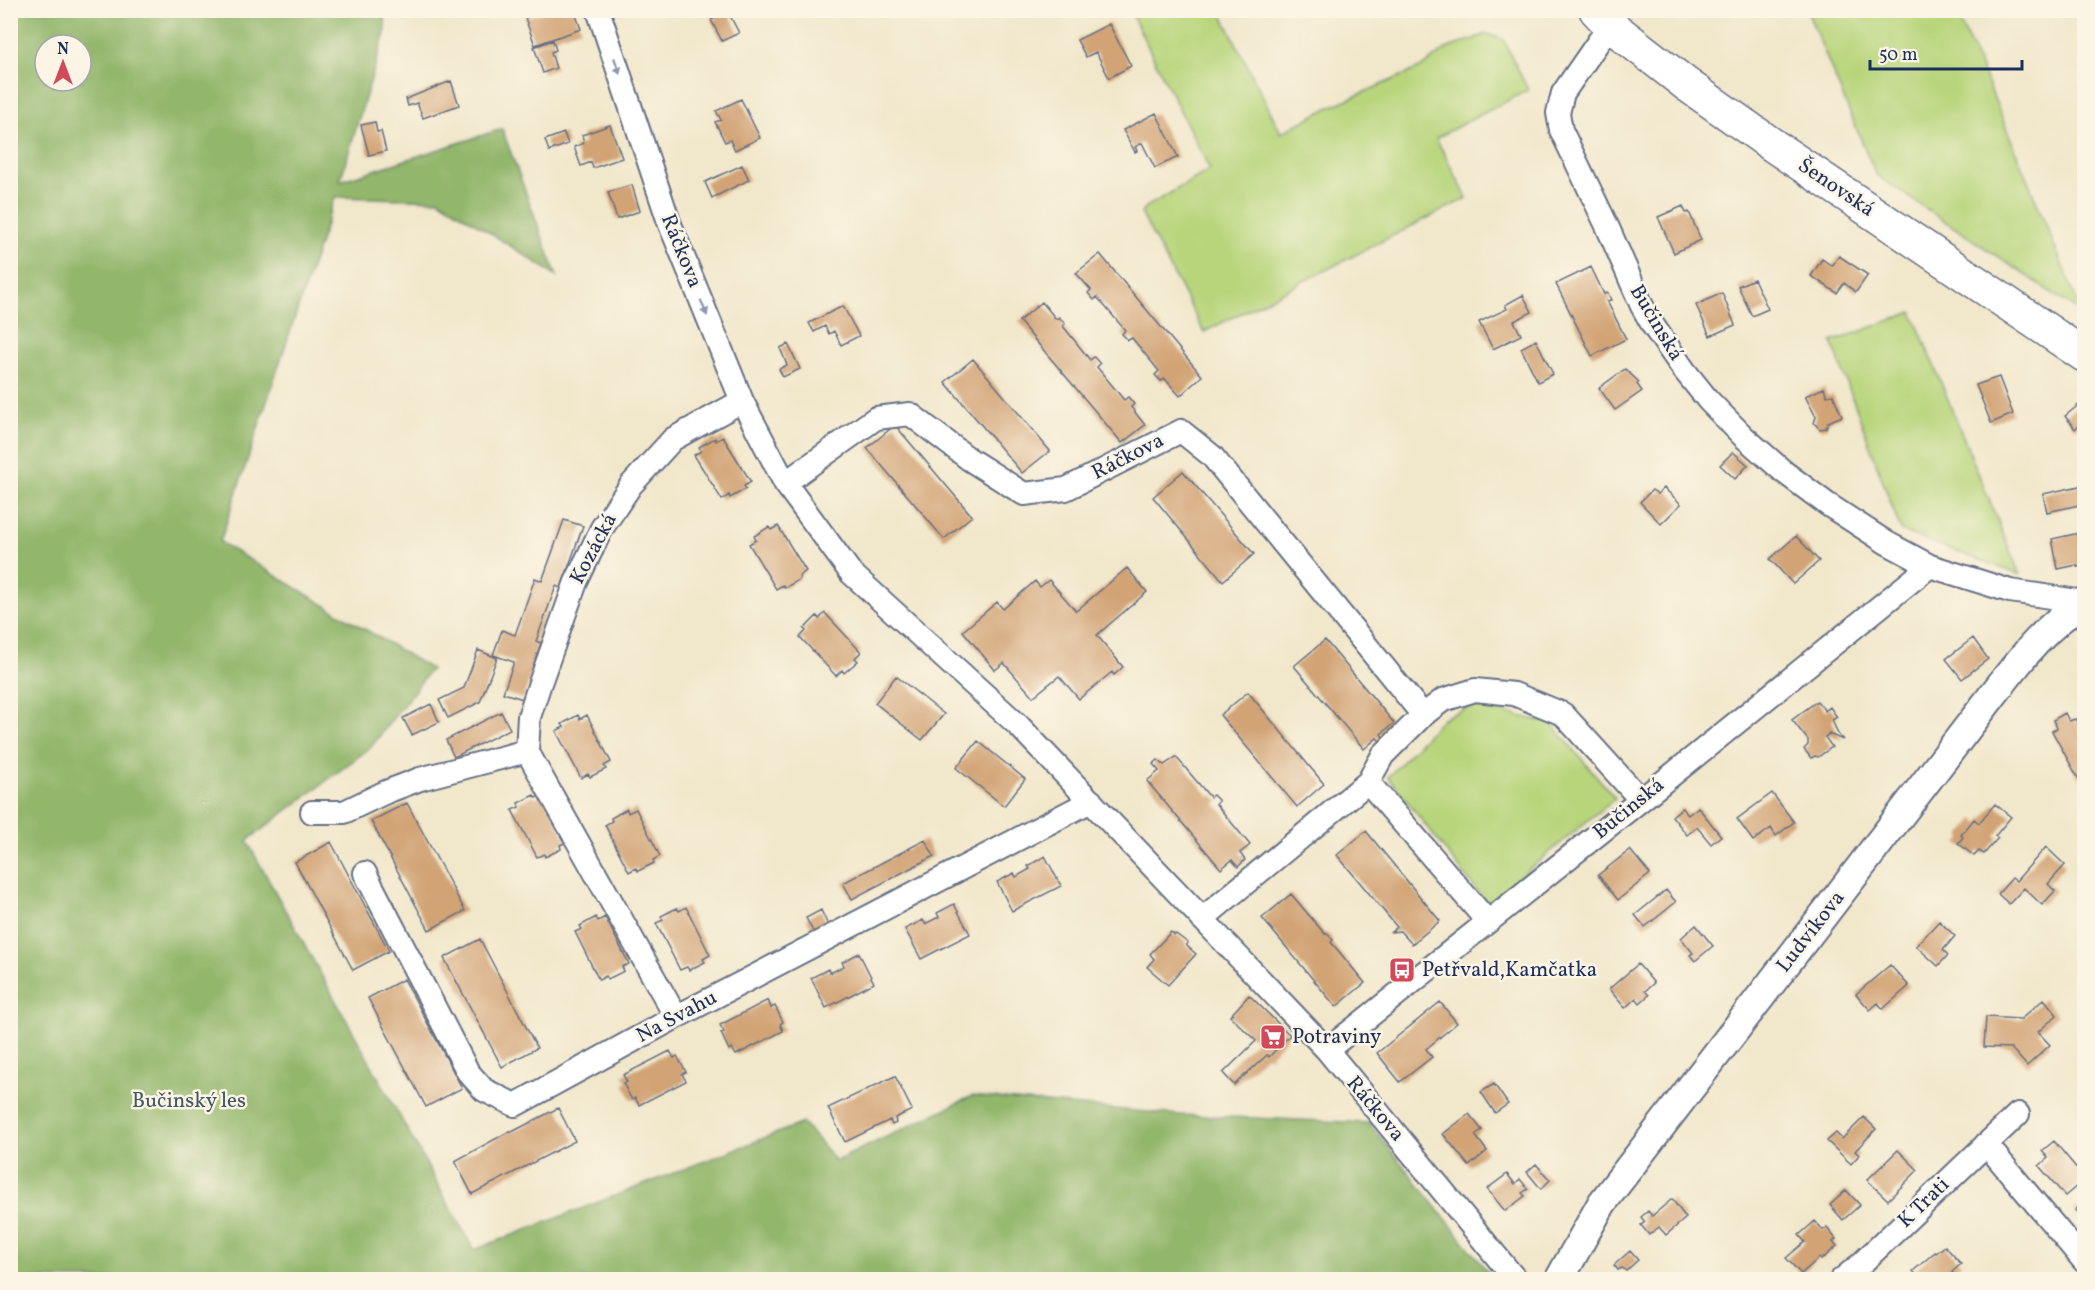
<svg xmlns="http://www.w3.org/2000/svg" width="2095" height="1290" viewBox="0 0 2095 1290" font-family="Vollkorn,serif">
	<style>
		.green { fill: #b8d57b; stroke: #6a826c; stroke-width: 1.5 }
		.forest { fill: #92b66b; stroke: #567264; stroke-width: 1.5; fill-rule: evenodd }
		.building { fill: #d1a375 }
		.lines { fill: none; stroke-linecap: round; stroke-linejoin: round }
		.minor-casing { stroke: #666f84; stroke-width: 26 }
		.tertiary-casing { stroke: #666f84; stroke-width: 32 }
		.secondary-casing { stroke: #666f84; stroke-width: 36 }
		.minor { stroke: #fff; stroke-width: 22 }
		.tertiary { stroke: #fff; stroke-width: 28 }
		.secondary { stroke: #fff; stroke-width: 33 }
		.oneway { fill: #8d97ae }
		.labels { text-anchor: middle; dominant-baseline: central; stroke-width: 5; stroke-linejoin: round; paint-order: stroke }
		.street-label { font-size: 21px; fill: #1b2f5e; stroke: #fcf5e5 }
		.poi-label { font-size: 21px; fill: #1b2f5e; stroke: #fcf5e5; text-anchor: start }
		.park-label { font-size: 21px; fill: #425865; stroke: #fcf5e5 }
	</style>
	<rect width="100%" height="100%" fill="#fcf5e5"/>
	<filter id="ink" filterUnits="userSpaceOnUse"><feTurbulence type="fractalNoise" baseFrequency=".0167" numOctaves="2"/><feDisplacementMap in="SourceGraphic" scale="12" xChannelSelector="R" yChannelSelector="G"/><feConvolveMatrix kernelMatrix="1 2 1 2 8 2 1 2 1" color-interpolation-filters="sRGB"/></filter>
	<filter id="wash" filterUnits="userSpaceOnUse"><feTurbulence type="fractalNoise" baseFrequency=".008" numOctaves="4" result="noise"/><feDisplacementMap in="SourceGraphic" scale="24" xChannelSelector="R" yChannelSelector="G"/><feGaussianBlur stdDeviation="1.35" result="paint"/><feColorMatrix in="noise" values="0 0 0 0 0 0 0 0 0 0 0 0 0 0 0 0 0 1.4 0 .05"/><feComposite in="paint" operator="in"/></filter>
	<g filter="url(#wash)">
		<rect width="100%" height="100%" fill="#f1e7cb"/>
		<path class="green" d="M 1130,11 L 1220,11 L 1281,133 L 1328,108 L 1422,67 L 1446,49 L 1487,34 L 1503,39 L 1528,90 L 1436,138 L 1467,198 L 1204,332 L 1141,213 L 1146,207 L 1210,170 Z
			M 1807,11 L 1955,11 L 1989,86 L 2082,313 L 1876,175 Z
			M 1912,312 L 2020,575 L 1901,531 L 1832,342 Z
			M 1474,705 L 1552,724 L 1615,798 L 1487,904 L 1388,777 L 1443,718 Z"/>
		<path class="forest" d="M 10,11 L 384,11 L 386,30 L 340,181 L 502,129 L 557,276 L 439,200 L 335,197 L 220,542 L 431,669 L 371,747 L 247,841 L 474,1250 L 803,1123 L 836,1161 L 972,1096 L 1180,1115 L 1369,1123 L 1494,1279 L 11,1279 ZM 45,45 L 81,45 L 81,81 L 45,81 Z"/>
		<g id="blocks">
			<path class="building" d="M 546,10 L 574,10 L 581,29 L 535,45 L 525,18 Z
				M 728,12 L 739,33 L 722,41 L 711,20 Z
				M 1109,24 L 1131,66 L 1109,78 L 1096,52 L 1086,57 L 1077,40 Z
				M 553,40 L 556,50 L 551,52 L 556,68 L 543,73 L 534,47 Z
				M 451,81 L 459,105 L 423,118 L 417,103 L 408,106 L 406,99 Z
				M 741,99 L 760,138 L 735,150 L 730,140 L 725,142 L 715,122 L 721,120 L 716,111 Z
				M 1156,113 L 1178,157 L 1155,168 L 1142,143 L 1135,147 L 1137,151 L 1135,152 L 1123,130 Z
				M 375,122 L 377,132 L 381,131 L 386,151 L 369,155 L 361,125 Z
				M 610,125 L 622,158 L 593,168 L 591,162 L 581,166 L 574,147 L 584,143 L 582,135 Z
				M 564,133 L 568,144 L 549,151 L 545,140 Z
				M 742,165 L 749,180 L 712,198 L 705,182 Z
				M 632,185 L 640,211 L 617,219 L 608,192 Z
				M 1683,206 L 1686,213 L 1689,212 L 1701,240 L 1674,253 L 1658,217 Z
				M 1100,254 L 1202,376 L 1180,396 L 1165,379 L 1161,381 L 1155,375 L 1159,371 L 1132,338 L 1128,340 L 1122,334 L 1125,330 L 1097,297 L 1094,300 L 1088,293 L 1091,290 L 1076,273 Z
				M 1839,256 L 1868,275 L 1856,292 L 1844,283 L 1837,293 L 1811,276 L 1822,259 L 1832,266 Z
				M 1591,267 L 1604,294 L 1608,293 L 1611,300 L 1607,301 L 1626,339 L 1592,356 L 1556,284 Z
				M 1754,279 L 1768,309 L 1752,316 L 1738,286 Z
				M 1722,293 L 1735,325 L 1710,336 L 1696,305 Z
				M 1523,295 L 1532,312 L 1514,321 L 1521,335 L 1493,349 L 1479,322 L 1507,309 L 1505,305 Z
				M 1042,302 L 1056,319 L 1059,317 L 1065,324 L 1063,326 L 1090,360 L 1094,357 L 1100,364 L 1097,367 L 1124,400 L 1128,397 L 1134,404 L 1131,407 L 1145,425 L 1122,443 L 1019,321 Z
				M 843,306 L 859,336 L 841,345 L 834,331 L 829,334 L 825,326 L 814,332 L 809,323 Z
				M 1536,340 L 1553,374 L 1538,382 L 1521,348 Z
				M 788,344 L 800,369 L 783,377 L 779,369 L 787,365 L 780,348 Z
				M 973,359 L 1050,451 L 1022,473 L 945,382 Z
				M 1625,369 L 1639,382 L 1637,384 L 1642,391 L 1615,410 L 1599,388 Z
				M 1999,377 L 2013,414 L 1991,423 L 1976,385 Z
				M 1824,388 L 1827,396 L 1833,395 L 1842,416 L 1828,422 L 1826,428 L 1820,429 L 1814,423 L 1816,417 L 1805,396 Z
				M 2081,403 L 2084,407 L 2084,410 L 2081,412 L 2084,416 L 2084,421 L 2075,429 L 2065,416 Z
				M 895,425 L 972,516 L 944,539 L 867,448 Z
				M 723,437 L 751,482 L 744,486 L 746,489 L 730,498 L 729,495 L 722,500 L 694,455 L 701,451 L 699,447 L 715,438 L 716,441 Z
				M 1733,452 L 1748,465 L 1735,479 L 1720,465 Z
				M 1183,471 L 1254,554 L 1223,581 L 1153,497 Z
				M 2084,485 L 2084,504 L 2047,512 L 2043,494 Z
				M 1664,488 L 1681,504 L 1661,524 L 1640,502 L 1652,490 L 1658,494 Z
				M 564,520 L 583,526 L 561,588 L 556,586 L 536,641 L 541,643 L 523,699 L 503,693 L 514,662 L 493,655 L 502,630 L 515,635 L 535,578 L 542,581 Z
				M 778,526 L 806,571 L 799,576 L 800,579 L 785,588 L 783,585 L 776,589 L 749,544 L 756,540 L 754,536 L 769,527 L 771,530 Z
				M 2084,532 L 2083,566 L 2077,567 L 2077,565 L 2058,569 L 2052,539 Z
				M 1796,536 L 1819,561 L 1793,584 L 1770,559 Z
				M 1127,568 L 1147,592 L 1097,635 L 1123,667 L 1114,675 L 1112,672 L 1079,699 L 1059,676 L 1033,697 L 1004,663 L 995,670 L 963,631 L 997,602 L 1003,609 L 1035,581 L 1040,587 L 1049,580 L 1076,611 Z
				M 825,613 L 861,652 L 855,658 L 858,661 L 844,673 L 842,670 L 836,676 L 800,637 L 806,631 L 804,629 L 817,616 L 819,619 Z
				M 1973,638 L 1988,659 L 1962,679 L 1946,659 Z
				M 1325,640 L 1394,723 L 1381,734 L 1384,738 L 1380,741 L 1377,738 L 1364,749 L 1294,666 Z
				M 478,650 L 497,658 L 480,702 L 448,718 L 439,700 L 464,688 Z
				M 896,676 L 944,714 L 922,740 L 875,703 Z
				M 1248,692 L 1324,784 L 1297,807 L 1220,715 Z
				M 1817,701 L 1825,711 L 1830,707 L 1837,717 L 1832,720 L 1838,734 L 1843,740 L 1829,734 L 1825,737 L 1832,747 L 1818,757 L 1815,756 L 1811,758 L 1804,749 L 1808,745 L 1808,740 L 1792,720 Z
				M 431,704 L 439,722 L 412,735 L 403,718 Z
				M 501,712 L 510,729 L 454,757 L 446,740 Z
				M 2065,713 L 2069,721 L 2075,719 L 2084,737 L 2084,774 L 2078,778 L 2052,731 L 2057,728 L 2053,720 Z
				M 578,715 L 580,719 L 587,715 L 611,762 L 604,766 L 606,769 L 590,777 L 588,774 L 581,778 L 556,731 L 564,727 L 562,724 Z
				M 978,741 L 1025,779 L 1004,806 L 956,768 Z
				M 1176,757 L 1210,797 L 1213,795 L 1219,801 L 1216,804 L 1250,845 L 1240,853 L 1245,860 L 1238,867 L 1232,860 L 1221,869 L 1147,781 L 1159,771 L 1153,764 L 1158,760 L 1164,765 Z
				M 1772,793 L 1794,822 L 1776,836 L 1771,828 L 1753,841 L 1737,819 Z
				M 543,794 L 567,842 L 560,845 L 561,849 L 545,857 L 544,854 L 537,857 L 512,810 L 519,807 L 518,803 L 534,795 L 536,798 Z
				M 407,803 L 465,911 L 429,930 L 371,821 Z
				M 1995,804 L 2011,817 L 1995,836 L 1998,838 L 1984,854 L 1979,851 L 1974,856 L 1958,843 L 1963,837 L 1961,835 L 1974,819 L 1979,823 Z
				M 1698,807 L 1721,836 L 1711,844 L 1697,827 L 1687,835 L 1672,816 L 1682,808 L 1688,815 Z
				M 627,809 L 628,813 L 636,809 L 660,856 L 653,860 L 654,863 L 638,871 L 636,868 L 629,872 L 605,825 L 612,821 L 611,818 Z
				M 1366,831 L 1440,921 L 1412,944 L 1400,931 L 1391,932 L 1397,927 L 1337,855 Z
				M 925,840 L 934,856 L 852,899 L 843,883 Z
				M 331,842 L 389,951 L 353,970 L 295,862 Z
				M 2046,847 L 2065,865 L 2048,884 L 2055,891 L 2042,905 L 2024,888 L 2009,904 L 1998,894 L 2012,878 L 2016,881 Z
				M 1630,850 L 1650,874 L 1618,900 L 1598,875 Z
				M 1045,856 L 1061,886 L 1012,911 L 997,882 L 1014,873 L 1016,877 L 1030,869 L 1028,866 Z
				M 1666,890 L 1676,902 L 1645,927 L 1635,915 Z
				M 1291,894 L 1325,934 L 1327,933 L 1333,940 L 1331,942 L 1365,983 L 1336,1007 L 1262,918 Z
				M 954,904 L 970,934 L 921,959 L 905,929 L 923,920 L 925,924 L 939,917 L 937,913 Z
				M 686,907 L 710,955 L 703,959 L 705,962 L 689,970 L 687,967 L 680,970 L 656,923 L 663,920 L 661,916 L 677,908 L 679,911 Z
				M 821,910 L 828,925 L 814,933 L 806,918 Z
				M 596,917 L 598,921 L 605,917 L 629,964 L 622,967 L 624,971 L 608,979 L 606,976 L 599,980 L 575,932 L 582,929 L 580,926 Z
				M 1939,921 L 1955,936 L 1943,950 L 1948,955 L 1938,966 L 1916,946 Z
				M 1696,925 L 1713,946 L 1695,961 L 1690,955 L 1693,953 L 1681,938 Z
				M 1171,932 L 1175,935 L 1176,934 L 1188,943 L 1186,945 L 1196,954 L 1168,985 L 1147,967 L 1154,959 L 1150,954 Z
				M 480,939 L 537,1048 L 502,1067 L 444,958 Z
				M 859,953 L 874,983 L 826,1008 L 811,978 L 828,969 L 830,973 L 844,966 L 842,962 Z
				M 1638,964 L 1654,983 L 1645,991 L 1649,995 L 1640,1003 L 1636,998 L 1625,1008 L 1609,989 Z
				M 1890,965 L 1909,986 L 1883,1009 L 1878,1003 L 1870,1010 L 1856,994 Z
				M 404,979 L 462,1088 L 426,1107 L 368,998 Z
				M 1249,995 L 1290,1035 L 1269,1057 L 1267,1055 L 1234,1085 L 1223,1073 L 1256,1041 L 1230,1016 Z
				M 2044,999 L 2057,1015 L 2038,1032 L 2050,1045 L 2027,1066 L 2011,1048 L 1984,1047 L 1986,1017 L 2021,1019 Z
				M 768,1000 L 771,1008 L 775,1006 L 783,1022 L 780,1024 L 783,1031 L 736,1055 L 732,1048 L 729,1050 L 721,1033 L 724,1032 L 720,1025 Z
				M 1440,1002 L 1457,1023 L 1426,1049 L 1432,1057 L 1400,1082 L 1377,1053 Z
				M 670,1051 L 674,1058 L 677,1056 L 686,1072 L 682,1074 L 686,1081 L 639,1105 L 635,1098 L 632,1100 L 623,1083 L 627,1082 L 623,1075 Z
				M 895,1076 L 912,1110 L 895,1118 L 896,1123 L 892,1125 L 890,1120 L 845,1142 L 828,1108 Z
				M 1494,1084 L 1508,1104 L 1495,1113 L 1481,1092 Z
				M 558,1108 L 575,1141 L 472,1194 L 455,1161 L 510,1131 L 510,1133 Z
				M 1469,1114 L 1482,1130 L 1475,1135 L 1487,1151 L 1469,1166 L 1443,1134 Z
				M 1864,1117 L 1876,1129 L 1855,1151 L 1859,1155 L 1851,1164 L 1827,1141 L 1836,1133 L 1842,1139 Z
				M 2054,1141 L 2084,1177 L 2084,1180 L 2065,1196 L 2039,1166 L 2048,1158 L 2042,1151 Z
				M 1898,1150 L 1918,1170 L 1888,1200 L 1867,1180 Z
				M 1536,1164 L 1550,1180 L 1541,1189 L 1527,1172 Z
				M 1507,1174 L 1515,1184 L 1520,1179 L 1528,1189 L 1522,1193 L 1525,1196 L 1505,1211 L 1487,1189 Z
				M 1846,1190 L 1860,1205 L 1843,1220 L 1830,1205 Z
				M 1672,1199 L 1686,1218 L 1666,1235 L 1659,1227 L 1649,1235 L 1641,1225 L 1645,1222 L 1641,1217 L 1648,1211 L 1652,1216 Z
				M 2084,1203 L 2084,1221 L 2075,1210 Z
				M 1815,1221 L 1823,1230 L 1827,1228 L 1836,1239 L 1833,1242 L 1837,1246 L 1821,1260 L 1819,1258 L 1801,1274 L 1786,1258 L 1805,1242 L 1799,1235 Z
				M 1945,1246 L 1961,1264 L 1952,1272 L 1954,1274 L 1947,1280 L 1921,1280 L 1913,1271 L 1935,1252 L 1936,1253 Z
				M 1630,1251 L 1638,1260 L 1626,1271 L 1622,1268 L 1618,1270 L 1614,1265 Z"/>
		</g>
	</g>
	<g filter="url(#ink)">
		<use href="#blocks" fill-opacity="0" stroke="#666f84" stroke-width="1.5"/>
		<g class="lines">
			<defs>
				<path id="minor" d="M 598,10 L 669,222 L 742,401 L 785,483 L 851,573 L 1019,726 L 1327,1050 L 1516,1280
					M 1610,25 L 1563,93 L 1558,113 L 1561,130 L 1608,228 L 1642,306 L 1654,327 L 1684,370 L 1708,400 L 1744,437 L 1784,472 L 1827,504 L 1887,543 L 1930,566 L 2010,591 L 2084,602
					M 785,483 L 876,418 L 910,414 L 969,459 L 1024,494 L 1066,489 L 1181,431 L 1212,456 L 1423,715 L 1443,700 L 1475,690 L 1514,694 L 1563,714 L 1641,800
					M 527,751 L 676,1017
					M 1368,782 L 1488,922
					M 312,812 L 344,812 L 386,792 L 420,779 L 527,751 L 529,717 L 540,683 L 576,582 L 602,528 L 631,485 L 673,439 L 742,401
					M 365,873 L 468,1072 L 484,1090 L 515,1105 L 676,1017 L 1091,801
					M 1202,919 L 1368,782 L 1383,755 L 1423,715
					M 1327,1050 L 1641,800 L 1930,566
					M 1986,1144 L 2084,1261
					M 1841,1280 L 1862,1263 L 2018,1114"/>
				<path id="tertiary" d="M 1559,1280 L 1602,1203 L 1992,696 C 2019,661 2046,625 2084,602"/>
				<path id="secondary" d="M 1596,10 L 1610,25 L 1686,84 L 1771,144 L 2084,355"/>
			</defs>
			<use href="#minor" class="minor-casing"/>
			<use href="#tertiary" class="tertiary-casing"/>
			<use href="#secondary" class="secondary-casing"/>
			<use href="#minor" class="minor"/>
			<use href="#tertiary" class="tertiary"/>
			<use href="#secondary" class="secondary"/>
		</g>
		<defs><path id="oneway-solid" d="M-6-.8H1V-3.2L6.5 0L1 3.2V.8H-6Z" transform="scale(1.5)"/></defs>
		<g class="oneway">
			<use href="#oneway-solid" transform="translate(617 66) rotate(71)"/>
			<use href="#oneway-solid" transform="translate(704 308) rotate(68)"/>
		</g>
	</g>
	<defs>
		<symbol id="bus-square" viewBox="-11 -11 22 22"><rect x="-9" y="-9" width="18" height="18" rx="4" fill="#d1495b" stroke="#fcf5e5"/><path d="M-5-6H5V4H4V6H2V4H-2V6H-4V4H-5ZM-3.5-4V0h7V-4ZM-3.5 1.2v1.5H-2V1.2ZM2 1.2v1.5H3.5V1.2Z" fill="#fff"/></symbol>
		<symbol id="supermarket-square" viewBox="-11 -11 22 22"><rect x="-9" y="-9" width="18" height="18" rx="4" fill="#d1495b" stroke="#fcf5e5"/><path d="M-6-5.5h2.5l.6 2H6L4.5 2H-2.5L-4.4-4H-6ZM-1.5 3.2a1.3 1.3 0 1 0 .1 0ZM3 3.2a1.3 1.3 0 1 0 .1 0Z" fill="#fff"/></symbol>
	</defs>
	<g fill-rule="evenodd">
		<use href="#bus-square" x="1387" y="955" width="30" height="30"/>
		<use href="#supermarket-square" x="1258" y="1022" width="30" height="30"/>
	</g>
	<g class="labels">
		<g class="street-label">
			<text transform="translate(1836 188) rotate(34)">Šenovská</text>
			<text transform="translate(681 251) rotate(68)">Ráčkova</text>
			<text transform="translate(1656 323) rotate(59)">Bučinská</text>
			<text transform="translate(1128 457) rotate(-27)">Ráčkova</text>
			<text transform="translate(594 549) rotate(-62)">Kozácká</text>
			<text transform="translate(1629 809) rotate(-39)">Bučinská</text>
			<text transform="translate(1811 932) rotate(-52)">Ludvíkova</text>
			<text transform="translate(677 1017) rotate(-28)">Na Svahu</text>
			<text transform="translate(1375 1109) rotate(50)">Ráčkova</text>
			<text transform="translate(1924 1203) rotate(-44)">K Trati</text>
		</g>
		<g class="poi-label">
			<text x="1422" y="970">Petřvald,Kamčatka</text>
			<text x="1292" y="1037">Potraviny</text>
		</g>
		<g class="park-label">
			<text x="189" y="1101">Bučinský les</text>
		</g>
	</g>
	<rect width="2095" height="1290" fill="none" stroke="#fcf5e5" stroke-width="36"/>
	<g transform="translate(63 63)"><circle r="28" fill="#fcf5e5" stroke="#a2a6af" stroke-width="1.5"/>
	<path d="M0-4.5L10 22L0 15L-10 22Z" fill="#d1495b"/>
	<text y="-9" font-size="16" font-weight="bold" text-anchor="middle" fill="#1b2f5e">N</text>
	</g>
	<path d="M1870 60v9h152v-9" fill="none" stroke="#1b2f5e" stroke-width="3"/>
	<text x="1879" y="60" font-size="18" fill="#1b2f5e" stroke="#fcf5e5" stroke-width="4.5" paint-order="stroke">50 m</text>
</svg>
